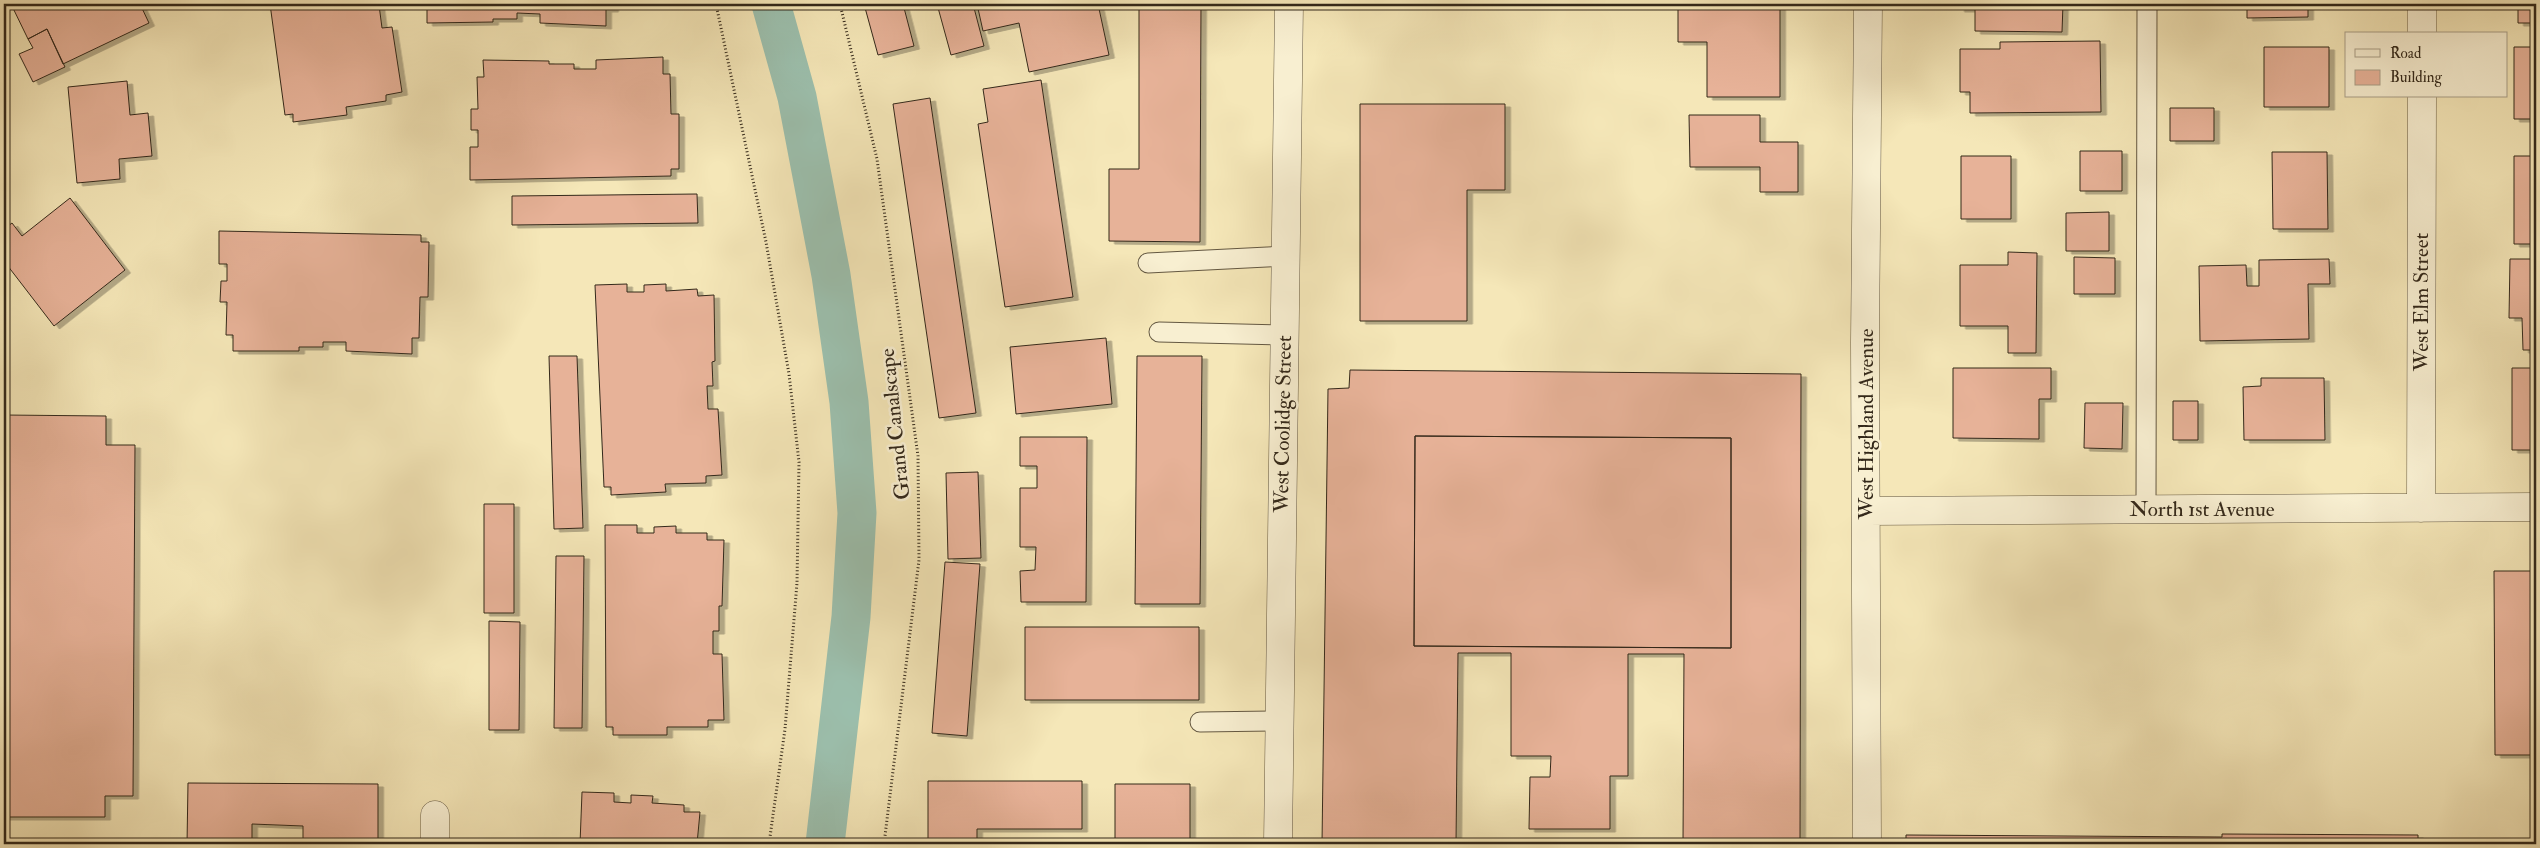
<svg xmlns="http://www.w3.org/2000/svg" width="2540" height="848" viewBox="0 0 2540 848" font-family="'IM FELL Double Pica',serif">
	<style>
		.lines { fill: none; stroke-linecap: round; stroke-linejoin: round }
		.canal { stroke: #9cc0ae; stroke-width: 39 }
		.building { fill: #e7b298; stroke: #33281a; fill-rule: evenodd; filter: url(#shadow) }
		.lane-casing { stroke: #645842; stroke-width: 21 }
		.street-casing { stroke: #645842; stroke-width: 29 }
		.path { stroke: #33281a; stroke-width: 3; stroke-dasharray: 1 2.5; stroke-linecap: butt }
		.lane { stroke: #f8efd1; stroke-width: 19 }
		.street { stroke: #f8efd1; stroke-width: 28 }
		.labels { text-anchor: middle; dominant-baseline: central; stroke-width: 5; stroke-linejoin: round; paint-order: stroke }
		.street-label { font-size: 21px; fill: #33281a; stroke: #f8efd1 }
	</style>
	<defs>
		<filter id="shadow"><feDropShadow dx="5.5" dy="3" stdDeviation="0" flood-color="#0004"/></filter>
	</defs>
	<rect width="100%" height="100%" fill="#f5e7b8"/>
	<filter id="stains"><feTurbulence type="fractalNoise" baseFrequency=".004" numOctaves="4"/><feColorMatrix values="0 0 0 0 .2 0 0 0 0 .09 0 0 0 0 .02 0 0 0 .5 -.17"/></filter>
	<radialGradient id="worn" r=".72"><stop offset=".6" stop-color="#630" stop-opacity="0"/><stop offset="1" stop-color="#630" stop-opacity=".3"/></radialGradient>
	<g class="lines">
		<path class="canal" d="M 771,4 L 797,97 L 831,275 L 849,402 L 857,513 L 851,617 L 825,844"/>
	</g>
	<path class="building" d="M 11,4 L 140,4 L 149,23 L 63,64 L 47,29 L 28,39 Z
		M 270,4 L 385,4 L 379,5 L 382,28 L 392,27 L 402,92 L 386,95 L 386,101 L 346,107 L 347,115 L 293,122 L 293,114 L 285,115 Z
		M 421,4 L 613,4 L 613,9 L 606,9 L 606,26 L 540,23 L 540,14 L 517,13 L 517,19 L 493,19 L 493,22 L 427,23 L 427,6 L 421,6 Z
		M 864,4 L 903,4 L 914,46 L 878,55 Z
		M 937,4 L 973,4 L 984,46 L 951,55 Z
		M 977,4 L 1098,4 L 1109,55 L 1029,72 L 1019,23 L 983,31 Z
		M 1139,4 L 1201,4 L 1200,242 L 1109,241 L 1109,169 L 1139,169 Z
		M 1959,4 L 2063,4 L 2062,32 L 1975,31 L 1975,9 L 1959,9 Z
		M 2247,4 L 2308,4 L 2308,17 L 2247,18 Z
		M 2518,4 L 2536,4 L 2536,23 L 2518,23 Z
		M 1678,5 L 1780,5 L 1780,97 L 1707,97 L 1707,42 L 1678,42 Z
		M 47,29 L 65,67 L 33,82 L 19,54 L 33,48 L 28,39 Z
		M 2100,41 L 2101,112 L 1970,113 L 1970,92 L 1960,92 L 1960,49 L 2000,49 L 2000,42 Z
		M 2264,47 L 2329,47 L 2329,107 L 2264,107 Z
		M 2514,47 L 2536,47 L 2536,119 L 2514,119 Z
		M 663,57 L 663,74 L 670,74 L 671,114 L 679,114 L 679,169 L 671,169 L 671,176 L 470,180 L 470,147 L 478,147 L 478,130 L 471,130 L 471,109 L 478,109 L 477,77 L 484,77 L 483,60 L 549,61 L 549,64 L 574,64 L 574,69 L 596,69 L 596,60 Z
		M 1041,80 L 1073,297 L 1005,307 L 978,124 L 988,122 L 983,89 Z
		M 127,81 L 130,115 L 148,113 L 152,156 L 119,159 L 120,179 L 77,183 L 68,87 Z
		M 930,98 L 976,413 L 939,418 L 893,104 Z
		M 1360,104 L 1505,104 L 1505,190 L 1467,190 L 1467,321 L 1360,321 Z
		M 2170,108 L 2214,108 L 2214,141 L 2170,141 Z
		M 1689,115 L 1760,115 L 1760,142 L 1798,142 L 1798,192 L 1760,192 L 1760,167 L 1690,167 Z
		M 2080,151 L 2122,151 L 2122,191 L 2080,191 Z
		M 2272,152 L 2327,152 L 2328,229 L 2273,229 Z
		M 1961,156 L 2011,156 L 2011,219 L 1961,219 Z
		M 2514,156 L 2536,156 L 2536,244 L 2514,244 Z
		M 697,194 L 698,223 L 512,225 L 512,196 Z
		M 70,198 L 125,270 L 54,326 L 4,261 L 4,229 L 12,223 L 22,236 Z
		M 2109,212 L 2109,251 L 2066,251 L 2066,213 Z
		M 219,231 L 421,235 L 421,242 L 429,242 L 428,297 L 420,297 L 419,338 L 412,338 L 412,354 L 346,351 L 346,342 L 323,342 L 323,347 L 299,347 L 299,351 L 233,351 L 233,335 L 226,335 L 227,302 L 220,302 L 221,281 L 227,281 L 227,264 L 219,264 Z
		M 2008,252 L 2037,253 L 2036,353 L 2008,353 L 2008,326 L 1960,326 L 1960,265 L 2008,265 Z
		M 2074,257 L 2115,258 L 2115,294 L 2074,294 Z
		M 2329,259 L 2330,284 L 2308,284 L 2309,339 L 2200,341 L 2199,266 L 2246,265 L 2247,286 L 2259,286 L 2259,260 Z
		M 2510,259 L 2536,259 L 2536,350 L 2523,350 L 2522,318 L 2509,318 Z
		M 627,284 L 627,292 L 644,292 L 644,285 L 666,284 L 666,291 L 697,289 L 698,296 L 714,295 L 715,361 L 712,362 L 713,386 L 707,386 L 708,409 L 718,409 L 722,475 L 706,476 L 706,483 L 665,484 L 666,492 L 611,495 L 611,487 L 604,487 L 595,285 Z
		M 1106,338 L 1112,404 L 1016,414 L 1010,347 Z
		M 549,356 L 577,356 L 583,528 L 554,529 Z
		M 1137,356 L 1202,356 L 1200,604 L 1135,604 Z
		M 1953,368 L 2051,368 L 2051,399 L 2039,399 L 2039,439 L 1953,438 Z
		M 2512,368 L 2536,368 L 2536,450 L 2512,450 Z
		M 1350,370 L 1801,374 L 1800,844 L 1683,844 L 1684,654 L 1628,654 L 1628,776 L 1610,776 L 1610,829 L 1529,829 L 1530,777 L 1550,777 L 1551,756 L 1511,756 L 1511,653 L 1458,653 L 1456,844 L 1322,844 L 1328,389 L 1349,388 ZM 1415,436 L 1731,438 L 1731,648 L 1414,646 Z
		M 2261,378 L 2324,378 L 2325,440 L 2244,440 L 2243,387 L 2261,386 Z
		M 2173,401 L 2198,401 L 2198,440 L 2173,440 Z
		M 2085,403 L 2123,403 L 2122,449 L 2084,448 Z
		M 4,415 L 106,416 L 106,445 L 135,445 L 133,796 L 105,796 L 105,817 L 4,817 Z
		M 1415,436 L 1731,438 L 1731,648 L 1414,646 Z
		M 1020,437 L 1087,437 L 1086,602 L 1021,602 L 1020,571 L 1035,570 L 1036,547 L 1020,547 L 1020,488 L 1037,488 L 1037,466 L 1020,466 Z
		M 978,472 L 981,558 L 948,559 L 946,473 Z
		M 484,504 L 514,504 L 514,613 L 484,613 Z
		M 605,525 L 637,525 L 637,533 L 654,533 L 654,527 L 676,526 L 676,533 L 707,533 L 707,540 L 724,540 L 722,606 L 719,606 L 719,631 L 713,631 L 713,654 L 722,654 L 724,720 L 708,720 L 708,727 L 667,727 L 667,735 L 613,735 L 613,727 L 606,727 Z
		M 556,556 L 584,556 L 582,728 L 554,728 Z
		M 945,562 L 980,564 L 967,736 L 932,733 Z
		M 2494,571 L 2536,571 L 2536,755 L 2495,755 Z
		M 489,621 L 520,622 L 519,730 L 489,730 Z
		M 1025,627 L 1199,627 L 1199,700 L 1025,700 Z
		M 928,781 L 1082,781 L 1082,829 L 977,829 L 977,844 L 928,844 Z
		M 188,783 L 378,784 L 378,844 L 303,844 L 303,826 L 252,824 L 252,844 L 187,844 Z
		M 1115,784 L 1190,784 L 1190,844 L 1115,844 Z
		M 582,792 L 614,793 L 614,802 L 631,803 L 631,795 L 653,796 L 652,803 L 684,805 L 684,812 L 700,812 L 697,844 L 580,844 Z
		M 2222,834 L 2418,835 L 2418,844 L 1906,844 L 1906,835 L 2222,837 Z"/>
	<g class="lines">
		<defs>
			<path id="lane" d="M 1148,263 L 1286,256
				M 1159,332 L 1284,335
				M 2146,509 L 2147,4
				M 1200,722 L 1280,721"/>
			<path id="street" d="M 2422,34 L 2422,4
				M 2421,508 L 2422,96
				M 1867,511 L 2536,507
				M 435,844 L 435,815
				M 1278,844 L 1289,4
				M 1867,844 L 1865,343 L 1868,4"/>
		</defs>
		<use href="#lane" class="lane-casing"/>
		<use href="#street" class="street-casing"/>
		<path class="path" d="M 716,4 L 766,242 L 789,374 L 799,462 L 797,583 L 785,729 L 769,844
			M 840,4 L 877,159 L 918,456 L 919,560 L 884,844"/>
		<use href="#lane" class="lane"/>
		<use href="#street" class="street"/>
	</g>
	<g class="labels">
		<g class="street-label">
			<text transform="translate(2421 302) rotate(-90)">West Elm Street</text>
			<text transform="translate(895 424) rotate(-96)">Grand Canalscape</text>
			<text transform="translate(1283 424) rotate(-89)">West Coolidge Street</text>
			<text transform="translate(1866 424) rotate(-90)">West Highland Avenue</text>
			<text x="2202" y="509">North 1st Avenue</text>
		</g>
	</g>
	<rect width="2540" height="848" fill="none" stroke="#f5e7b8" stroke-width="20"/>
	<rect x="5" y="5" width="2530" height="838" fill="none" stroke="#33281a" stroke-width="2.5"/>
	<rect x="10" y="10" width="2520" height="828" fill="none" stroke="#33281a"/>
	<rect x="2345" y="32" width="162" height="65" fill="#f8efd1" stroke="#a99f88"/>
	<rect x="2355" y="49" width="25" height="8" fill="#f8efd1" stroke="#a99f88"/>
	<text x="2390" y="58" font-size="15" fill="#33281a">Road</text>
	<rect x="2355" y="70" width="25" height="15" fill="#e7b298" stroke="#a99f88"/>
	<text x="2390" y="82" font-size="15" fill="#33281a">Building</text>
	<rect width="100%" height="100%" filter="url(#stains)"/>
	<rect width="100%" height="100%" fill="url(#worn)"/>
</svg>
